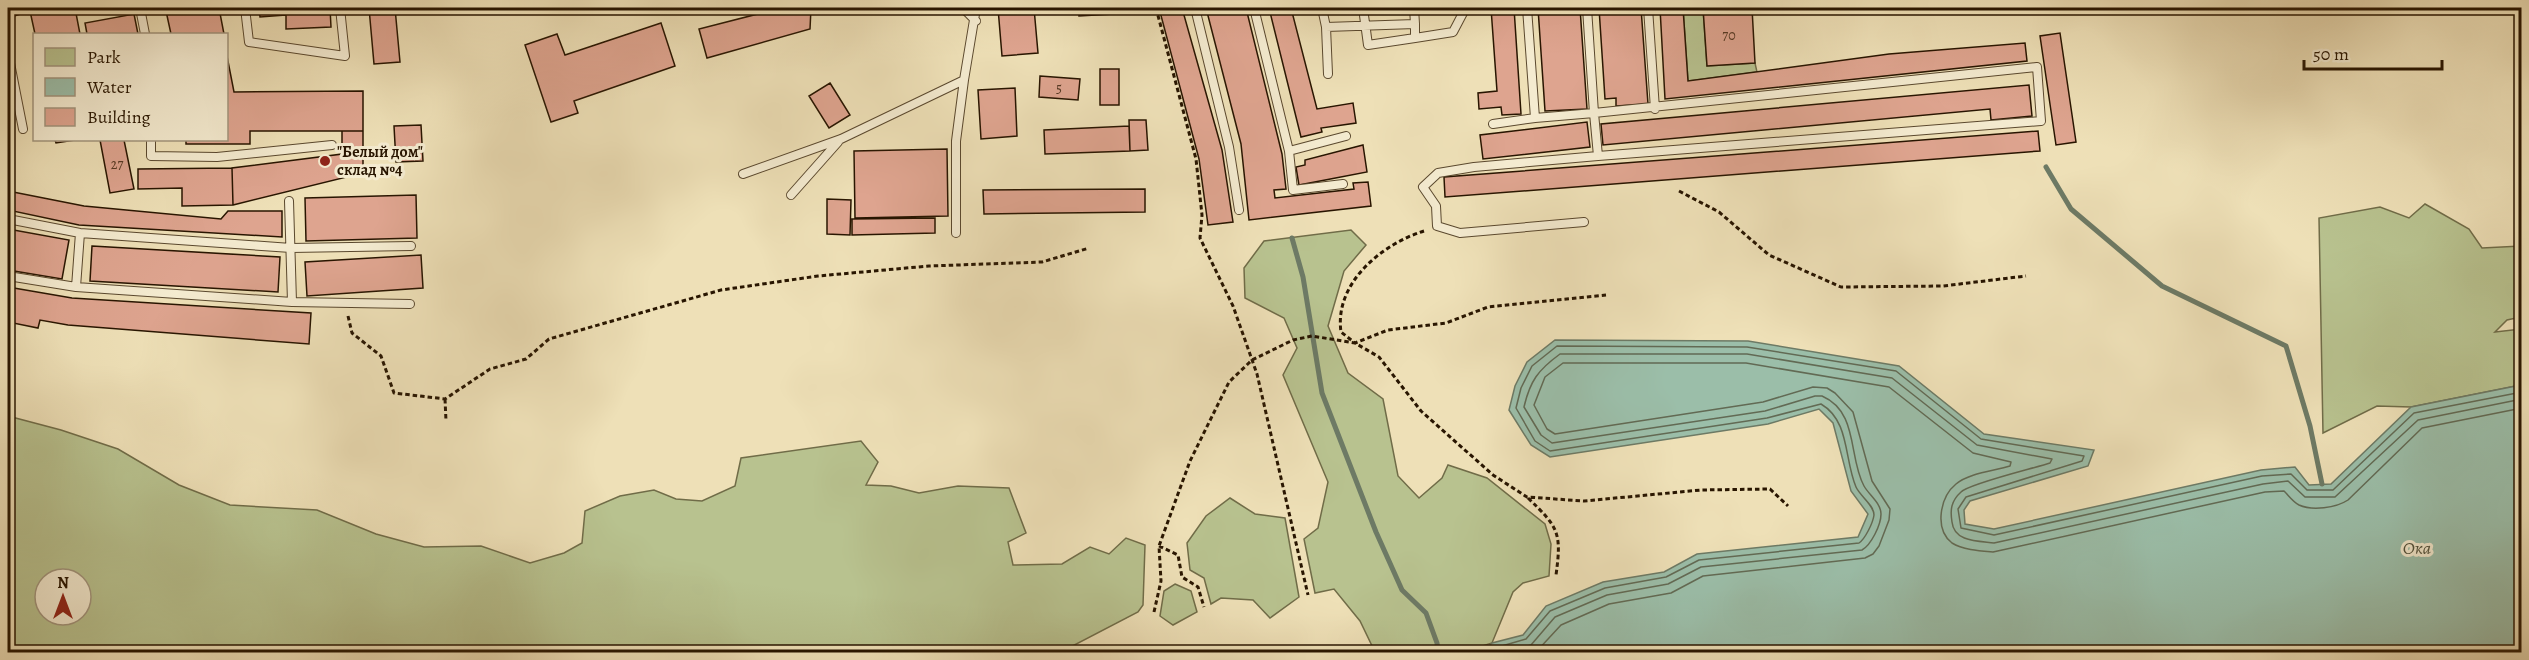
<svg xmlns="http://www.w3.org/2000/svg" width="2529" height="660" viewBox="0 0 2529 660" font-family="Alegreya,serif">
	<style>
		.green { fill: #b8c28f; stroke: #706c48; stroke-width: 1.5; fill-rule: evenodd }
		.water { fill: #9bbea9; stroke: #6d7a65; stroke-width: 1.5 }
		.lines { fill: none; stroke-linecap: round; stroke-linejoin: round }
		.shore { stroke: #626a54; stroke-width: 1.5 }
		.stream { stroke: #6d7a65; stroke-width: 5 }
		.building { fill: #dea48f; stroke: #281500; stroke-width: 1.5 }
		.service-casing { stroke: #5a482e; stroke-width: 10 }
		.path { stroke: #281500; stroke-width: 3; stroke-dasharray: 4.5 3; stroke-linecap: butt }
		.service { stroke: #f4ebd0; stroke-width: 8 }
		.poi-dot { fill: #8f2418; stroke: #f4ebd0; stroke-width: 2 }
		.labels { text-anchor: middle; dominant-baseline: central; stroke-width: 6; stroke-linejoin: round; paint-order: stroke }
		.number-label { font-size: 14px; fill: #563924 }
		.poi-label { font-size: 16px; font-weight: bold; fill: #281500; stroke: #f4ebd0; text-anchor: start }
		.water-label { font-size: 18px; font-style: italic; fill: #50503b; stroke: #f4ebd0 }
	</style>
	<rect width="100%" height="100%" fill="#eee0b7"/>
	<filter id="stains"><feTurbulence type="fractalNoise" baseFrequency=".00333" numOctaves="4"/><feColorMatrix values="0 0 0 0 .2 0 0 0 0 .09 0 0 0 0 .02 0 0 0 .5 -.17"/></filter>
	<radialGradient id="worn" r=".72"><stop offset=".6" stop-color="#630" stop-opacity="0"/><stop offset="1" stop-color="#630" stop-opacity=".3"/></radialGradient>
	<path class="green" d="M 1683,8 L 1703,8 L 1707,66 L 1755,63 L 1757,72 L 1688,81 Z
		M 2425,204 L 2469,229 L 2482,248 L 2521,246 L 2521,317 L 2507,320 L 2495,332 L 2521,329 L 2521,385 L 2411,407 L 2377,406 L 2323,433 L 2319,218 L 2380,207 L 2409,218 Z
		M 1351,230 L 1366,245 L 1344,271 L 1328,326 L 1348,373 L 1383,399 L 1398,476 L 1419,498 L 1442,478 L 1448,465 L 1487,478 L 1545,524 L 1551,544 L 1549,576 L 1523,583 L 1513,592 L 1492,643 L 1464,652 L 1375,652 L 1360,621 L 1334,589 L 1315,593 L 1304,539 L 1318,528 L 1328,482 L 1283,375 L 1297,348 L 1284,318 L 1245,298 L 1244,268 L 1264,241 Z
		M 8,416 L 61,430 L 118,449 L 179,485 L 230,505 L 317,510 L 376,534 L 424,547 L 481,546 L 530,563 L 564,553 L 582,543 L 585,511 L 620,496 L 654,490 L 676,499 L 702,501 L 735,486 L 741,458 L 861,441 L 878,462 L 866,485 L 891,486 L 919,493 L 958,486 L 1009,488 L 1026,533 L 1008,542 L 1013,565 L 1062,564 L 1090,547 L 1109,554 L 1126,538 L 1145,545 L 1143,605 L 1138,612 L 1061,652 L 8,652 ZM 45,579 L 81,579 L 81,615 L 45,615 Z
		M 1230,498 L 1255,514 L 1285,518 L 1299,597 L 1270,618 L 1253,600 L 1221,598 L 1211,604 L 1204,578 L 1190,570 L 1187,543 L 1206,516 Z
		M 1175,584 L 1191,591 L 1197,612 L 1173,625 L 1160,616 L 1164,591 Z"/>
	<path class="water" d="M 1555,340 L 1748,341 L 1899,366 L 1984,434 L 2094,450 L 2088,466 L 1970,501 L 1964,510 L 1965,524 L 1994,529 L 2261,470 L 2295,467 L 2309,485 L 2331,484 L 2411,407 L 2521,385 L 2521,652 L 1482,652 L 1492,643 L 1523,635 L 1546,606 L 1603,582 L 1664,572 L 1697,554 L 1858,537 L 1868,514 L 1851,491 L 1833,423 L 1819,409 L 1768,424 L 1550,457 L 1531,445 L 1509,410 L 1515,386 L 1527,362 Z"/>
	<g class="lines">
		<path class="shore" d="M 1491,652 L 1495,648 L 1526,639 L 1550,611 L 1605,588 L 1666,577 L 1699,560 L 1859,543 C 1865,539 1873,523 1874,515 C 1874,505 1860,496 1856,487 C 1844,459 1850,421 1821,404 L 1767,418 L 1550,451 L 1535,441 L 1516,408 L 1521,388 L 1532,366 L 1557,346 L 1747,347 L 1896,371 L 1981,439 L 2084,456 L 2082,461 L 1966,497 L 1958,509 L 1961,528 L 1994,535 L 2262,476 L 2291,474 L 2307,490 L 2333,490 L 2414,413 L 2522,392
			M 1508,652 L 1531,645 L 1555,617 L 1607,595 L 1668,584 L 1701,567 L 1862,550 C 1871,545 1881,525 1881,514 C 1881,503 1869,495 1864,486 C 1848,457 1859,412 1822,396 L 1815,396 L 1765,411 L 1552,443 L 1541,435 L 1524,407 C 1530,381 1538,370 1560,354 L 1747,354 L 1892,378 L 1977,445 L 2052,459 L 2050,463 C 2035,468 1968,484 1961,492 C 1951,501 1950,510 1952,522 C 1954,542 1978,541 1994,543 L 2263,484 L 2288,481 L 2305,497 L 2335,497 L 2418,420 L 2522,399
			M 1536,652 L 1561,625 L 1609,604 L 1671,593 L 1703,576 L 1865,558 L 1873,554 L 1879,546 L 1889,520 L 1890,509 L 1872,481 L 1853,412 L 1835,393 L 1827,388 L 1813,387 L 1763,402 L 1555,434 L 1547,429 L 1534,405 L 1545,377 L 1563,363 L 1746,363 L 1889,387 L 1973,453 L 2011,462 L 2010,466 C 1994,471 1969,473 1956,484 C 1940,497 1934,529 1952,543 C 1963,550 1981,551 1993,552 L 2265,492 L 2284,491 C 2289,496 2293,502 2299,505 C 2312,511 2336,508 2348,500 L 2422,428 L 2522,408"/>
		<path class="stream" d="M 2046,167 L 2071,209 L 2162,286 L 2286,346 L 2310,426 L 2322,484
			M 1292,238 L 1303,277 L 1322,393 L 1376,532 L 1402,590 L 1426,613 L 1437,643 L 1438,652"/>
	</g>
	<path class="building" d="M 8,8 L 75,8 L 80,34 L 35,34 L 30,11 L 8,18 Z
		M 184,8 L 219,8 L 224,34 L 171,34 L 166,11 Z
		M 259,8 L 330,8 L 331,27 L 286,29 L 286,15 L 260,17 Z
		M 369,8 L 395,8 L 400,62 L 374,64 Z
		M 781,8 L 811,8 L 810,29 L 707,58 L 699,29 Z
		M 998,8 L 1034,8 L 1038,53 L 1002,56 Z
		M 1079,8 L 1113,8 L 1113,14 L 1079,16 Z
		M 1159,8 L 1182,8 L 1222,150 L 1233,222 L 1208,225 L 1199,159 Z
		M 1206,8 L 1246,8 L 1282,154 L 1286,189 L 1274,190 L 1275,198 L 1354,189 L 1353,183 L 1368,182 L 1371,206 L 1249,220 L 1241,144 Z
		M 1269,8 L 1291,8 L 1317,109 L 1353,103 L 1356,123 L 1321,128 L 1322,132 L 1301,137 Z
		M 1491,8 L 1514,8 L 1521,114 L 1502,115 L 1501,107 L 1479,109 L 1478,93 L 1497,91 Z
		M 1538,8 L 1580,8 L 1587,109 L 1545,111 Z
		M 1599,8 L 1641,8 L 1648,104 L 1616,106 L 1616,98 L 1605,99 Z
		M 1660,8 L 1683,8 L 1688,81 L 1889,54 L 2025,43 L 2027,61 L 1665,99 Z
		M 1703,8 L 1752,8 L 1755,63 L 1707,66 Z
		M 134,14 L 138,34 L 87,34 L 85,23 Z
		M 661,23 L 675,66 L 574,101 L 578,113 L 551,122 L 525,45 L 557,34 L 565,55 Z
		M 2060,33 L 2076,142 L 2056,145 L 2040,36 Z
		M 226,51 L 234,92 L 363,91 L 363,131 L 250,131 L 250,144 L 186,144 L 186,140 L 226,140 Z
		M 1100,69 L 1119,69 L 1119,105 L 1100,105 Z
		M 1040,76 L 1080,79 L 1078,100 L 1039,97 Z
		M 830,83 L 850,115 L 829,128 L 809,96 Z
		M 2029,85 L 2032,116 L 1991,120 L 1990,109 L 1603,145 L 1601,124 Z
		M 1015,88 L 1017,136 L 981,139 L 978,90 Z
		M 1129,120 L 1146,120 L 1148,150 L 1130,151 Z
		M 1587,122 L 1590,147 L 1483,159 L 1480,135 Z
		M 421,125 L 423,161 L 396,162 L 394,126 Z
		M 1129,126 L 1130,151 L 1045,154 L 1044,130 Z
		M 342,131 L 363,131 L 363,173 L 233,205 L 232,168 L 342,154 Z
		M 2038,131 L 2040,151 L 1445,197 L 1444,177 Z
		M 55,140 L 75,140 L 56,143 Z
		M 100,140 L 124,140 L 134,189 L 110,193 Z
		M 1363,145 L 1367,172 L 1299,185 L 1296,167 L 1305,165 L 1305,160 Z
		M 947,149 L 948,216 L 855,218 L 854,151 Z
		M 232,168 L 233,205 L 182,206 L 182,188 L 138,189 L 138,169 Z
		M 1145,189 L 1145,212 L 984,214 L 983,190 Z
		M 8,191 L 84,206 L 221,219 L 228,211 L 282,211 L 282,237 L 79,225 L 8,210 Z
		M 416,195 L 417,238 L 306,241 L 305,198 Z
		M 827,199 L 851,200 L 850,235 L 827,234 Z
		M 935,218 L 935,233 L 852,235 L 852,219 Z
		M 8,229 L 69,240 L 62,279 L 8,270 Z
		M 92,246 L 280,257 L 278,292 L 90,281 Z
		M 421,255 L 423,288 L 307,296 L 305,262 Z
		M 8,287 L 72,298 L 311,313 L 309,344 L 68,325 L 40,320 L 38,328 L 8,322 Z"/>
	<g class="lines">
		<defs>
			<path id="service" d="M 140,8 L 145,34
				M 245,8 L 249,42 L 345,56 L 340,8
				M 963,8 L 976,21
				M 1195,8 L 1229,147 L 1239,210
				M 1254,8 L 1289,151
				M 1322,8 L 1326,27 L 1328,74
				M 1414,8 L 1415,24
				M 1587,8 L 1594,113 L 2037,67 L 2041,121 L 1598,156
				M 1648,8 L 1655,109
				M 1326,27 L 1415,24 L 1415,38 L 1368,45 L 1363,8
				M 1415,38 L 1453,32 L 1463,13 L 1462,8
				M 8,53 L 23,129
				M 1535,118 L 1594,113 L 1598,156 L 1474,167 L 1438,173 L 1423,187 L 1436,206 L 1437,226 L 1460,233 L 1584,222
				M 1493,124 L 1535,118 L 1527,8
				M 151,140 L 151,156 L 217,157 L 332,145
				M 743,174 L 841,139 L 964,80 L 976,8
				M 1343,184 L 1293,190 L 1289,151 L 1346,136
				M 791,195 L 838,142
				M 8,219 L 80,233 L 291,248 L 411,246
				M 956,233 L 956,141 L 964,80
				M 8,276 L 76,287 L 292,302 L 289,201
				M 76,287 L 80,233
				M 292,302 L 410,304"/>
		</defs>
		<use href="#service" class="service-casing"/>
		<path class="path" d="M 1156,8 L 1196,159 L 1202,215 L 1200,238 L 1233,306 L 1257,374 L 1308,595
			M 1679,191 L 1719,212 L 1769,255 L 1841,287 L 1943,286 L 2026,276
			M 1424,231 C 1382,244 1334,283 1341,332 L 1355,343 L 1388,330 L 1446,323 L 1488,307 L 1606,295
			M 348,316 L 352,333 L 381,356 L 394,393 L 445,399 L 490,369 L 526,359 L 549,339 L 721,290 L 818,276 L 929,266 L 1042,262 L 1089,248
			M 445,399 L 446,421
			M 1528,498 C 1558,527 1562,532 1556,575
			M 1159,546 L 1178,555 L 1182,577 L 1198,587 L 1204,607
			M 1154,612 L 1161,581 L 1159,546 L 1190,461 L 1229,382 L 1252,360 L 1293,340 L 1312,336 L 1355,343 L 1379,357 L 1421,411 L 1493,475 L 1527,497 L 1584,501 L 1701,490 L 1770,489 L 1788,506"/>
		<use href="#service" class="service"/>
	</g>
	<circle class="poi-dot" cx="325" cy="161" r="6"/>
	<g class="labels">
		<g class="number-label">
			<text x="1729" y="35">70</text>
			<text x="1059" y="88">5</text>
			<text x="117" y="164">27</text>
		</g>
		<g class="poi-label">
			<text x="337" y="152">"Белый дом"<tspan x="337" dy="18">склад №4</tspan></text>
		</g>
		<g class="water-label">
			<text x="2417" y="548">Ока</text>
		</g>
	</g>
	<rect width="2529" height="660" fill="none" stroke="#eee0b7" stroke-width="30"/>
	<rect x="9" y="9" width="2511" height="642" fill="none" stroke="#281500" stroke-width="3"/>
	<rect x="15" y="15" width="2499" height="630" fill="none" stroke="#281500" stroke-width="1.5"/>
	<rect x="33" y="33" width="195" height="108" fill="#f4ebd0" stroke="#a2957d" stroke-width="1.5"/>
	<rect x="45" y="48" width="30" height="18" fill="#b8c28f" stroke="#a2957d" stroke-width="1.5"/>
	<text x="87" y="63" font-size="18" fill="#281500">Park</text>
	<rect x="45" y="78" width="30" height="18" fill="#9bbea9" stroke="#a2957d" stroke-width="1.5"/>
	<text x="87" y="93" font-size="18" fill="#281500">Water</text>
	<rect x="45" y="108" width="30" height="18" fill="#dea48f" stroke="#a2957d" stroke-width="1.5"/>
	<text x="87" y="123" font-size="18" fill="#281500">Building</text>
	<g transform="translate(63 597)"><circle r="28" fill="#f4ebd0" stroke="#a2957d" stroke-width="1.5"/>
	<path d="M0-4.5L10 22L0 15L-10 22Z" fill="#8f2418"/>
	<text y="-9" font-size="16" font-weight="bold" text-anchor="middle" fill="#281500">N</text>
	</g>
	<path d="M2304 60v9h138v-9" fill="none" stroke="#281500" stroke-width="3"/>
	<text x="2313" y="60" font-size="18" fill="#281500" stroke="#f4ebd0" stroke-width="4.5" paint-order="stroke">50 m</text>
	<rect width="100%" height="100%" filter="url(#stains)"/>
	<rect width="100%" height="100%" fill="url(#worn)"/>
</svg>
